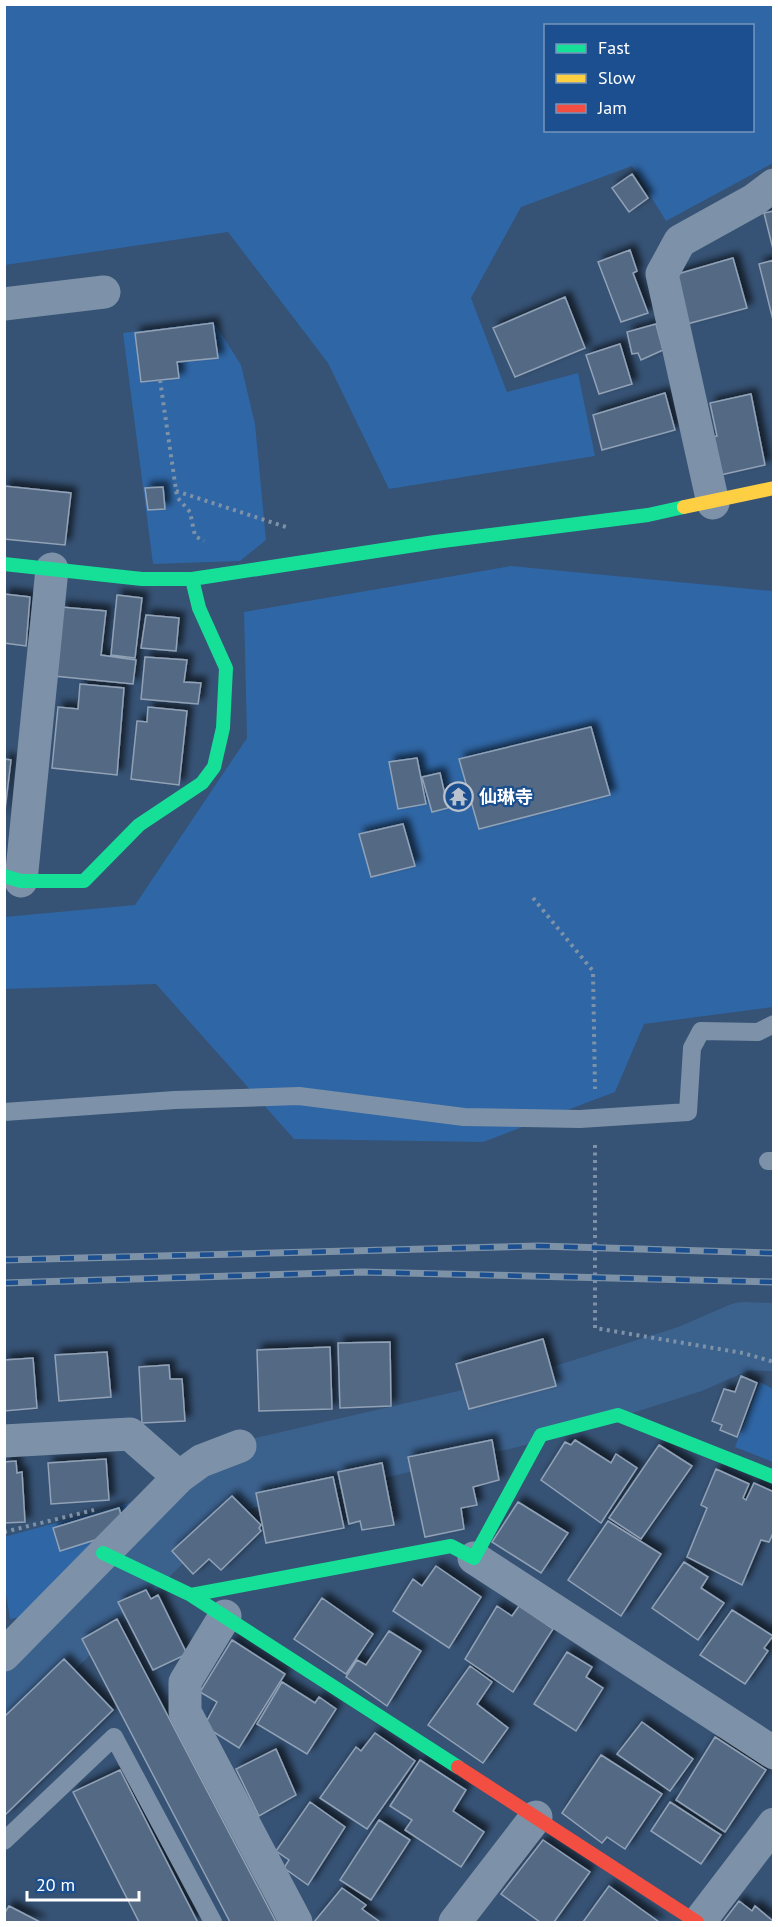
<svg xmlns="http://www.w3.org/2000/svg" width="778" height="1927" viewBox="0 0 778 1927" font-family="'PT Sans','Noto Sans JP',sans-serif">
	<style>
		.green { fill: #2f66a5; fill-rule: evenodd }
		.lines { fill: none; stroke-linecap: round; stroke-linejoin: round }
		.river { stroke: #3b618d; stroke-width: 68 }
		.building { fill: #526984; stroke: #92a2b6; stroke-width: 1.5; filter: url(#shadow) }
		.path { stroke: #7d92a8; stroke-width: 4; stroke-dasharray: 3 4.5; stroke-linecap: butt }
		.lane { stroke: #7d92a8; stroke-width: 18 }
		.street { stroke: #7d92a8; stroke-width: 33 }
		.fast { stroke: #16e098; stroke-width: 14 }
		.slow { stroke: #ffcf43; stroke-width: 14 }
		.jam { stroke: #f24e42; stroke-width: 14 }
		.rail-casing { stroke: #7e92a7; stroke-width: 7 }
		.rail { stroke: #1b4f8f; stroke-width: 4.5; stroke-dasharray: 14; stroke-linecap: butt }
		.labels { text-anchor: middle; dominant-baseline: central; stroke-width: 4.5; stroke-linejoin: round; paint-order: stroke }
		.poi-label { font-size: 18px; font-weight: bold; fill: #fff; stroke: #1b4f8f; text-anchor: start }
	</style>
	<defs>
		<filter id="shadow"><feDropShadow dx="5.5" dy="-5.5" stdDeviation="3" flood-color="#0009"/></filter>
	</defs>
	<rect width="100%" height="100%" fill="#365274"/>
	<path class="green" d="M 4,5 L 773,5 L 773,163 L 666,221 L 632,166 L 521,207 L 471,298 L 507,392 L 578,373 L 595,456 L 389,489 L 328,363 L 228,232 L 5,265 ZM 546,26 L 752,26 L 752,130 L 546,130 Z
		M 213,321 L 241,365 L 255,424 L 266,540 L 240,561 L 153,564 L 123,333 Z
		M 511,566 L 773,591 L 773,1007 L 644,1024 L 615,1092 L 483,1142 L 294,1139 L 156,984 L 5,989 L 4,917 L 135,905 L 247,738 L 244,612 Z
		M 760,1382 L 773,1389 L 773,1462 L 735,1447 Z
		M 140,1500 L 26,1616 L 10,1619 L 4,1581 L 4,1537 Z"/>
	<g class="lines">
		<path class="river" d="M 4,1692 L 207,1492 L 233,1478 L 535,1408 L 690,1359 L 743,1336 L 774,1337"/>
	</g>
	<path class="building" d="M 632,174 L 648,198 L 629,212 L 612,188 Z
		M 774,211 L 774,253 L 764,213 Z
		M 630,250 L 637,271 L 633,273 L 648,313 L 621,322 L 598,262 Z
		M 733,258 L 747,308 L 687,324 L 674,275 Z
		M 774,260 L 774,319 L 773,320 L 759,264 Z
		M 565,297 L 585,348 L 515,377 L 493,328 Z
		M 213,323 L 218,358 L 177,362 L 179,378 L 141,382 L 135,333 Z
		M 656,324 L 663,350 L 641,360 L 638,353 L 632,354 L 627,332 Z
		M 620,344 L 632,384 L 599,394 L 586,355 Z
		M 665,393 L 675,430 L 602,450 L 593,415 Z
		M 751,394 L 765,465 L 716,476 L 708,438 L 717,436 L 710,403 Z
		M 4,486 L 71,493 L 65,545 L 4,539 Z
		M 163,487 L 165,509 L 148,510 L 145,488 Z
		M 4,594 L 30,597 L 26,646 L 4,643 Z
		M 117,595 L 142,598 L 135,658 L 111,655 Z
		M 61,607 L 106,611 L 101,655 L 136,660 L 133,684 L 54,676 Z
		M 146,615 L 179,618 L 176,651 L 141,648 Z
		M 145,657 L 187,660 L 184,682 L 201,683 L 198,704 L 141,699 Z
		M 80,684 L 124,688 L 117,775 L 52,768 L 58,707 L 78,709 Z
		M 148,707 L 187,711 L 179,785 L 131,779 L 137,721 L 147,722 Z
		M 591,727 L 610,795 L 479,829 L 459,759 Z
		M 417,758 L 426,804 L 398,809 L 389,762 Z
		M 4,759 L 11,760 L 4,818 Z
		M 440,773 L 448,808 L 432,812 L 422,777 Z
		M 403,824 L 415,866 L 371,877 L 359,834 Z
		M 543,1339 L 556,1386 L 469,1409 L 456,1364 Z
		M 390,1342 L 391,1406 L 340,1408 L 338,1343 Z
		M 330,1347 L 332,1409 L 259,1411 L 257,1350 Z
		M 107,1352 L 111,1397 L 59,1401 L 55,1355 Z
		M 33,1358 L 37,1408 L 4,1411 L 4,1360 Z
		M 169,1365 L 170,1379 L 182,1379 L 185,1421 L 142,1423 L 139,1367 Z
		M 741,1376 L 757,1383 L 737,1437 L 720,1430 L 722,1425 L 712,1421 L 724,1389 L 735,1392 Z
		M 492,1440 L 499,1480 L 473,1487 L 477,1505 L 461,1508 L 464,1529 L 425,1537 L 408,1457 Z
		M 575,1440 L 611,1463 L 616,1454 L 637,1468 L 601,1523 L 541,1480 L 565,1442 L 571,1445 Z
		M 659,1445 L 692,1466 L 641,1539 L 609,1518 Z
		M 106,1459 L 109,1500 L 51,1504 L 48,1463 Z
		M 16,1461 L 17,1473 L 22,1472 L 25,1522 L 4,1523 L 4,1462 Z
		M 382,1463 L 394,1525 L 362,1530 L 360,1521 L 349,1524 L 338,1472 Z
		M 716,1469 L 749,1484 L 743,1498 L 746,1500 L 754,1483 L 774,1492 L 774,1531 L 769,1542 L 761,1540 L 742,1585 L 687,1557 L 707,1508 L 701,1505 Z
		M 333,1477 L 344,1528 L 266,1543 L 256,1493 Z
		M 232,1496 L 261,1525 L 259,1528 L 261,1531 L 221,1570 L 209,1559 L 193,1574 L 172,1551 Z
		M 518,1502 L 568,1533 L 541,1573 L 492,1542 Z
		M 119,1508 L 121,1515 L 98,1539 L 60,1551 L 53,1528 Z
		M 608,1521 L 661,1554 L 621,1616 L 568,1580 Z
		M 684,1562 L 708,1577 L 701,1588 L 724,1603 L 698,1640 L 652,1608 Z
		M 436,1566 L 481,1597 L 449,1648 L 393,1611 L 413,1579 L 422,1586 Z
		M 146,1590 L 151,1599 L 158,1595 L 187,1654 L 153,1670 L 118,1602 Z
		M 322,1598 L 373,1634 L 346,1674 L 294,1639 Z
		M 497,1606 L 512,1616 L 519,1606 L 553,1629 L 513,1692 L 465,1659 Z
		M 732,1610 L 773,1636 L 764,1648 L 768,1651 L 745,1684 L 700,1655 Z
		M 117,1619 L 276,1922 L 230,1922 L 82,1639 Z
		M 389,1631 L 421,1651 L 387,1706 L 346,1677 L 357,1660 L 366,1665 Z
		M 232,1640 L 285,1674 L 239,1748 L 204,1726 L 217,1702 L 200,1692 Z
		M 567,1652 L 592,1667 L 586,1677 L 603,1688 L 576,1731 L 534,1704 Z
		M 64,1659 L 113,1710 L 4,1816 L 4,1717 Z
		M 470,1666 L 492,1682 L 477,1704 L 508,1728 L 483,1763 L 428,1725 Z
		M 282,1682 L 315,1703 L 319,1697 L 336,1709 L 307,1754 L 257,1724 Z
		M 642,1722 L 693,1759 L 670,1791 L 617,1754 Z
		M 375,1733 L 415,1761 L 367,1829 L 320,1798 L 356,1747 L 361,1751 Z
		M 715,1737 L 766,1770 L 725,1832 L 676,1800 Z
		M 276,1749 L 296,1795 L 259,1816 L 236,1769 Z
		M 601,1755 L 662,1794 L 625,1849 L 607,1837 L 602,1843 L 562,1813 Z
		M 420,1760 L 466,1790 L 453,1811 L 484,1832 L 461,1867 L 405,1830 L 412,1820 L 390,1806 Z
		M 120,1770 L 197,1921 L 195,1922 L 139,1922 L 73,1792 Z
		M 310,1802 L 345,1827 L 308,1885 L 284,1868 L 289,1860 L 276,1851 Z
		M 670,1802 L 721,1835 L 701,1864 L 651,1831 Z
		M 379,1820 L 410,1840 L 371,1900 L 340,1880 Z
		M 543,1840 L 590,1872 L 554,1922 L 540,1922 L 501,1894 Z
		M 609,1886 L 659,1922 L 583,1922 Z
		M 342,1888 L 366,1905 L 362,1909 L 380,1922 L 314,1922 Z
		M 739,1901 L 752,1911 L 755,1906 L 774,1922 L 723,1922 Z
		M 9,1906 L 40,1922 L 4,1922 L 4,1914 Z"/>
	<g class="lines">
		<path class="path" d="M 160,380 L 177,497 L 190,512 L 195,536 L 204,541
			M 176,491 L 286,527
			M 533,898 L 593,971 L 595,1089
			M 595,1145 L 595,1328 L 743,1353 L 774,1362
			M 4,1532 L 94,1510"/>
		<path class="lane" d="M 4,1112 L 175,1100 L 299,1096 L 464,1117 L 580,1119 L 688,1112 L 692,1048 L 701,1031 L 758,1032 L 774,1024
			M 768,1161 L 774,1161
			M 4,1841 L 114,1737 L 213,1922"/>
		<path class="street" d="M 4,304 L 104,292
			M 713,503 L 662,274 L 680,241 L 754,200 L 774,185
			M 21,881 L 52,569
			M 4,1441 L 130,1434 L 179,1477
			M 474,1558 L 774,1753
			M 225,1616 L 185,1682 L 185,1712 L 296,1922
			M 4,1655 L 179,1477 L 201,1461 L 240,1446
			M 455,1922 L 536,1817
			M 699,1922 L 774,1824"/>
		<path class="fast" d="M 4,564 L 142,579 L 192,579 L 435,542 L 648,515 L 684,507
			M 4,876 L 21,881 L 84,881 L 139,825 L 202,783 L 214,767 L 223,728 L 226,668 L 199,608 L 192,579
			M 103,1553 L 191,1595 L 458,1767
			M 191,1595 L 451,1546 L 474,1558 L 541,1435 L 618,1415 L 774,1477"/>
		<path class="slow" d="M 684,507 L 774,488"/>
		<path class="jam" d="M 458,1767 L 697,1922"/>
		<defs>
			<path id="rail" d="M 4,1260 L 539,1246 L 774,1253
				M 4,1283 L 362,1272 L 774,1282"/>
		</defs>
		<use href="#rail" class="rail-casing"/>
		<use href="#rail" class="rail"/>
	</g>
	<defs>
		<symbol id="temple-ring" viewBox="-11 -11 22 22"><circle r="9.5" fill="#1b4f8f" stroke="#b9c2ce" stroke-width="1.5"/><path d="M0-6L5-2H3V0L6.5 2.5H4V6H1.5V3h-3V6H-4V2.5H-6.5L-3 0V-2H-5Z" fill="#b9c2ce"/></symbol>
	</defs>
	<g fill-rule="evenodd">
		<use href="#temple-ring" x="442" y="780" width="33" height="33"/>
	</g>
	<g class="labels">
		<g class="poi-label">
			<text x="479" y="796">仙琳寺</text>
		</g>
	</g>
	<rect width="778" height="1927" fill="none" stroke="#ffffff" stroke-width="12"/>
	<rect x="544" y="24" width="210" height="108" fill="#1b4f8f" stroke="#7695bc" stroke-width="1.5"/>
	<rect x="556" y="44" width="30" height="9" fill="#16e098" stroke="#7695bc" stroke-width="1.5"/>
	<text x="598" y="54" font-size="18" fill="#ffffff">Fast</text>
	<rect x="556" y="74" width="30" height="9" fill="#ffcf43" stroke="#7695bc" stroke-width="1.5"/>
	<text x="598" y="84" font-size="18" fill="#ffffff">Slow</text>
	<rect x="556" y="104" width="30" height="9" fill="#f24e42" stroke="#7695bc" stroke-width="1.5"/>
	<text x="598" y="114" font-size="18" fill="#ffffff">Jam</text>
	<path d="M27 1891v9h112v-9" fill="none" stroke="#ffffff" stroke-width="3"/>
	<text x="36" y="1891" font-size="18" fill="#ffffff" stroke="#1b4f8f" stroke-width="4.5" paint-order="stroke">20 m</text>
</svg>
